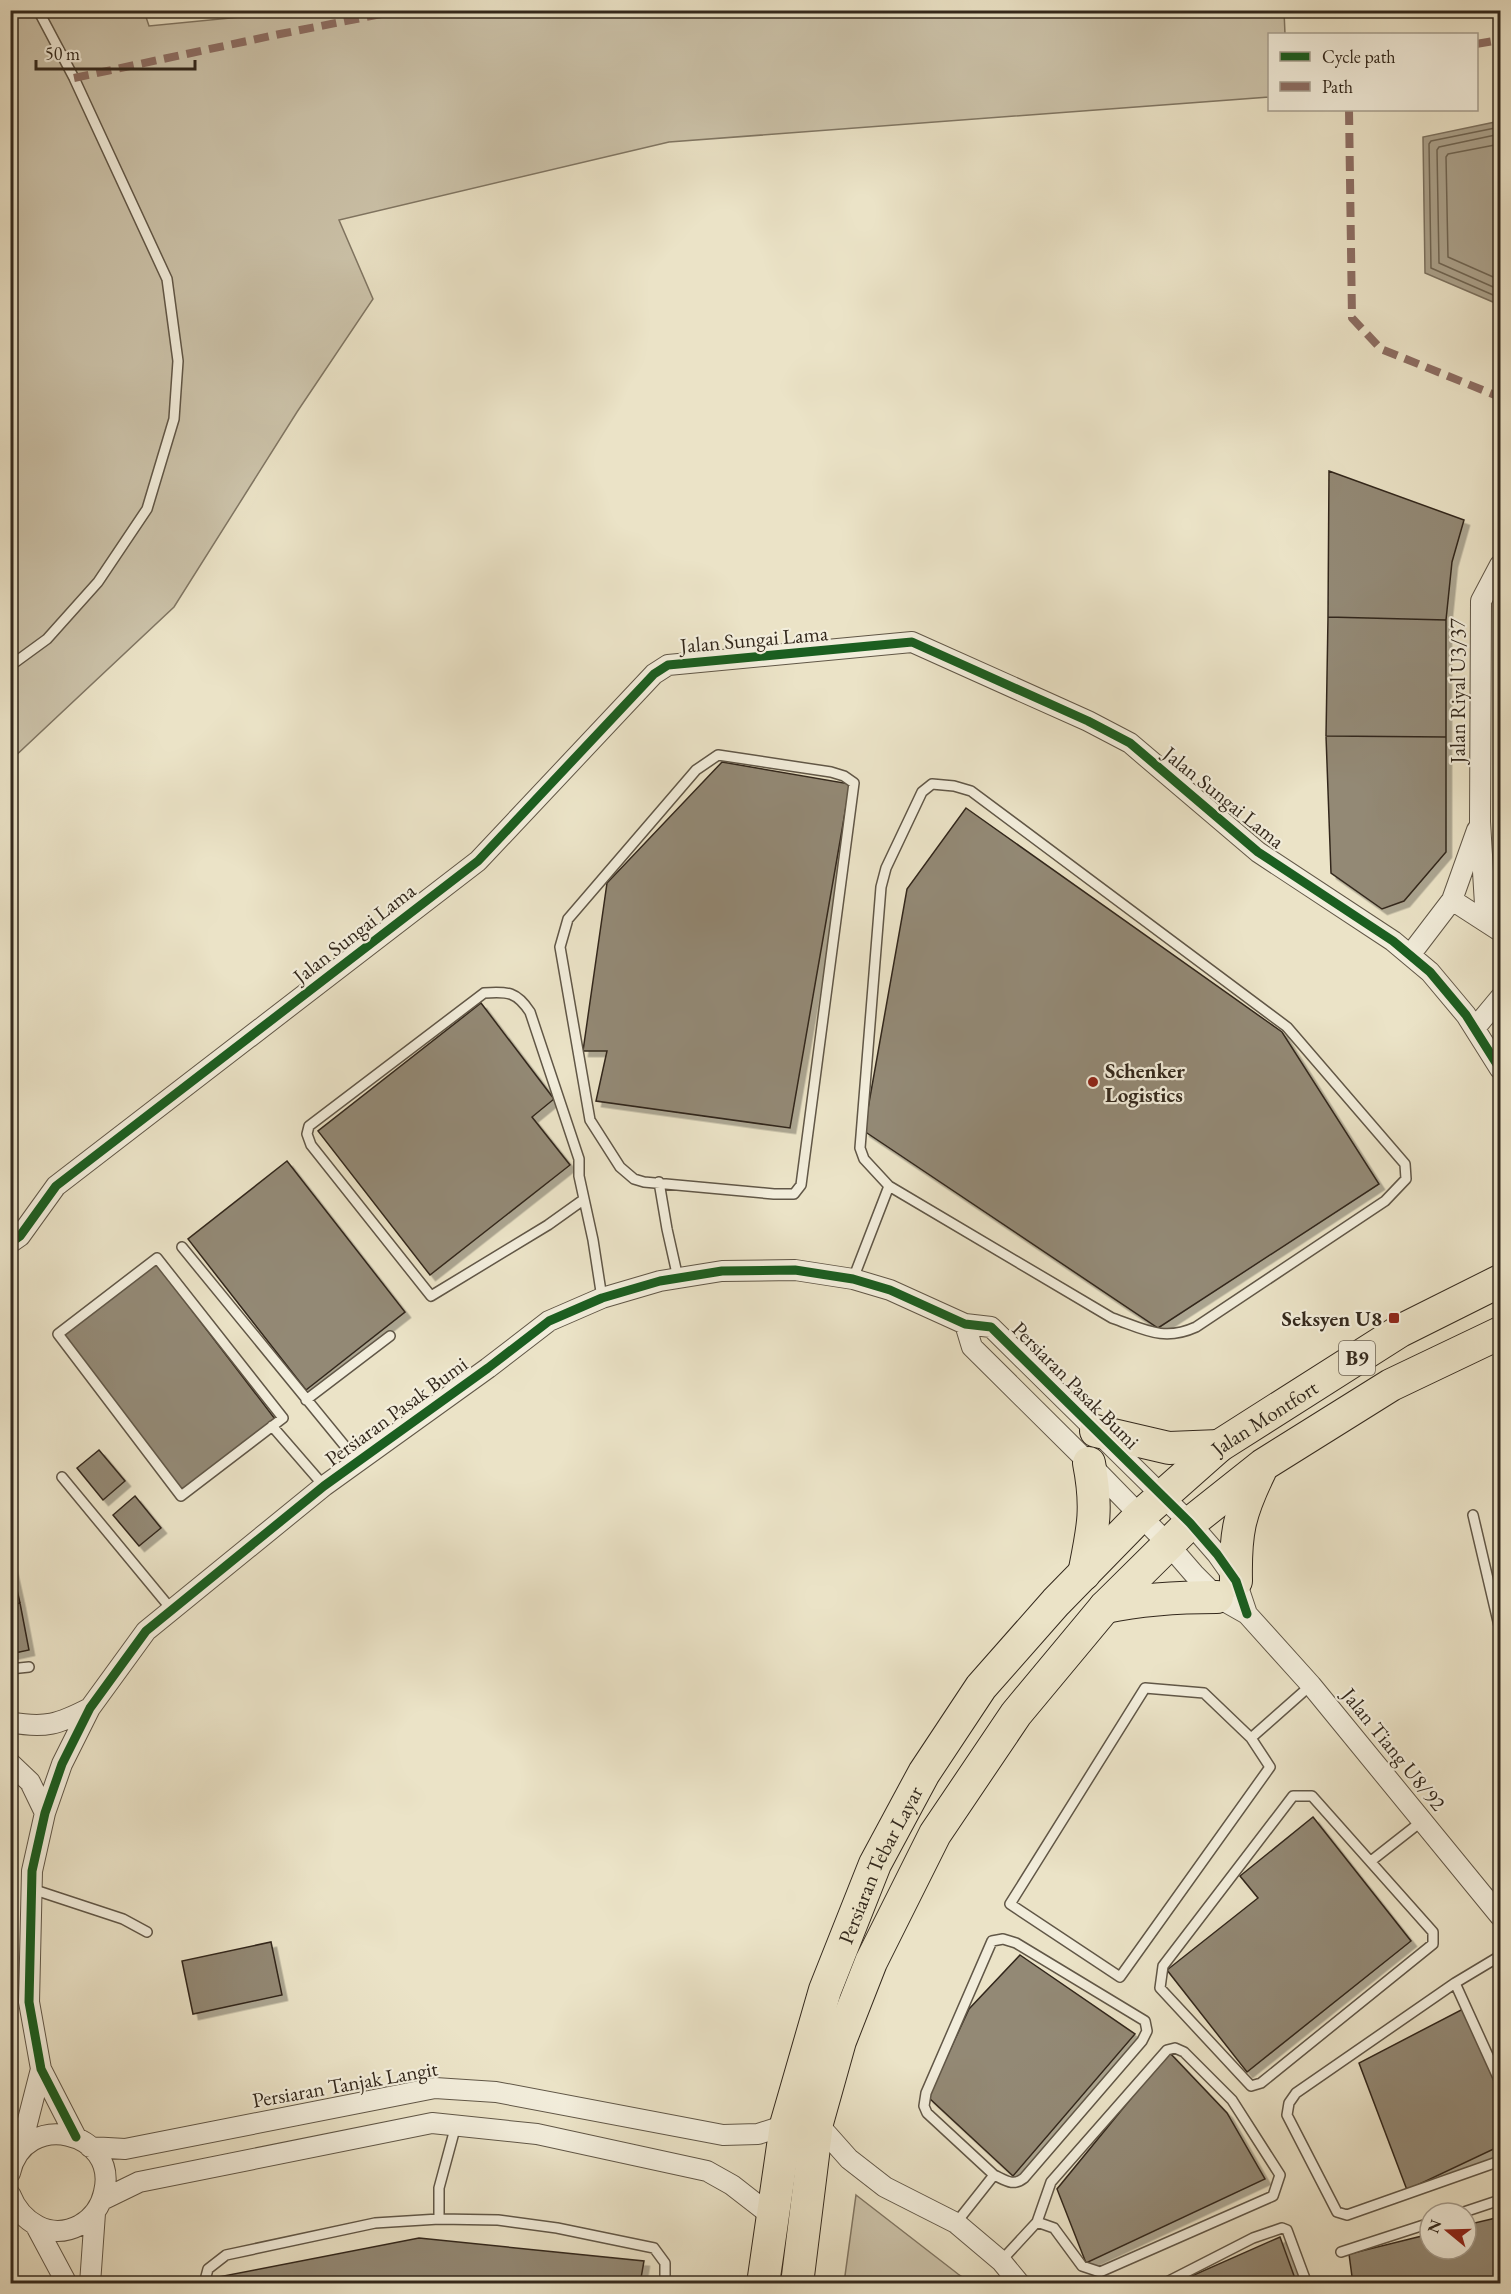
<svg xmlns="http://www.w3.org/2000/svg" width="1511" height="2294" viewBox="0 0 1511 2294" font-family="'EB Garamond',serif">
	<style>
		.green { fill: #ccc3aa; stroke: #807663; stroke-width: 1.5 }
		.water { fill: #aca38d; stroke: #7c7260; stroke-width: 1.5 }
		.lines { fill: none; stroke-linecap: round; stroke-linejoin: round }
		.shore { stroke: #706654; stroke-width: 1.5 }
		.building { fill: #938975; stroke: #33281c; stroke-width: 1.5; filter: url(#shadow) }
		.service-casing { stroke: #615747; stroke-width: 12 }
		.minor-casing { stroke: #615747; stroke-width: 22 }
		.primary-casing { stroke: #33281c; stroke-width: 34 }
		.service { stroke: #f2eddb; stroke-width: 9 }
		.minor { stroke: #f2eddb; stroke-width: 20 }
		.primary { stroke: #ebe3c7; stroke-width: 32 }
		.quiet { stroke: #8d6e63; stroke-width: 8; stroke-dasharray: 15 8; stroke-linecap: butt }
		.cycleway-casing { stroke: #f2eddb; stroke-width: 13 }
		.cycleway { stroke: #1b5e20; stroke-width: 9 }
		.poi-dot { fill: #8f2418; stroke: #f2eddb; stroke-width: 2 }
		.labels { text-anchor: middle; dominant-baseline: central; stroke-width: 4.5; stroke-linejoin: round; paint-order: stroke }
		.shield { fill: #f2eddb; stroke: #6c6355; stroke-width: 1.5 }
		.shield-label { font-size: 20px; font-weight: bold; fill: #33281c }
		.street-label { font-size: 21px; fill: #33281c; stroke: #f2eddb }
		.poi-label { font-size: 21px; font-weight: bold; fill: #33281c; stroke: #f2eddb; text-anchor: start }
	</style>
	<defs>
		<filter id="shadow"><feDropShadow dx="5.5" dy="5.5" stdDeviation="0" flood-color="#0004"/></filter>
	</defs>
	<rect width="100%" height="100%" fill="#ebe3c7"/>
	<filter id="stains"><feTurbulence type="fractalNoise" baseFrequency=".00333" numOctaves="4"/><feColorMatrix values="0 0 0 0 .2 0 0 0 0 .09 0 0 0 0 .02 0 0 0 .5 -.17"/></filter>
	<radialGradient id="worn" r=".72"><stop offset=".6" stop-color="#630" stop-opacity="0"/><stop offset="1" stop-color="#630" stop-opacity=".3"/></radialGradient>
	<path class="green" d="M 311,10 L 1284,11 L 1285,34 L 1270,34 L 1269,97 L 669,142 L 339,220 L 373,299 L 297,412 L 174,607 L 11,760 L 11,11 L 144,11 L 149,26 Z
		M 856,2195 L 958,2274 L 971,2283 L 844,2283 Z"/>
	<path class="water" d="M 1500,121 L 1500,305 L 1425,273 L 1423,137 Z"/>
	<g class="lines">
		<path class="shore" d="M 1500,127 L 1431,141 L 1429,144 L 1431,268 L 1500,298
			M 1500,134 L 1439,147 L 1437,150 L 1439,263 L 1500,290
			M 1500,144 L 1448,154 L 1446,157 L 1448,257 L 1500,280"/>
	</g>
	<path class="building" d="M 1329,471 L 1464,520 L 1452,562 L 1446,620 L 1328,617 Z
		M 1328,617 L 1446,620 L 1446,737 L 1326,736 Z
		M 1326,736 L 1446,737 L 1446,852 L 1404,901 L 1382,909 L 1331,873 Z
		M 722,762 L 850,784 L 790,1128 L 596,1101 L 607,1051 L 583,1051 L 607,883 Z
		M 966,808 L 1282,1032 L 1379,1184 L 1158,1328 L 864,1131 L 907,889 Z
		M 481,1003 L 554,1099 L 532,1117 L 570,1165 L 430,1275 L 318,1131 Z
		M 287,1161 L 405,1312 L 306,1390 L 188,1239 Z
		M 155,1262 L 275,1419 L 182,1490 L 63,1334 Z
		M 99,1450 L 125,1481 L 103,1500 L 77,1468 Z
		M 135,1496 L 161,1528 L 139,1546 L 113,1515 Z
		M 10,1558 L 20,1603 L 10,1605 Z
		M 20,1603 L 29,1650 L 10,1654 L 10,1605 Z
		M 1313,1817 L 1411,1941 L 1247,2072 L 1167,1970 L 1258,1898 L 1240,1876 Z
		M 271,1942 L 282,1995 L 193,2014 L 182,1961 Z
		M 1020,1955 L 1135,2034 L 1013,2176 L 928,2097 L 969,2009 Z
		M 1463,2009 L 1500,2089 L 1500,2146 L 1407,2190 L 1359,2063 Z
		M 1169,2052 L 1227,2113 L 1265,2179 L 1086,2263 L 1057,2189 Z
		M 1500,2217 L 1500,2284 L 1353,2284 L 1349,2254 L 1430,2234 L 1430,2249 L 1466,2249 L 1466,2225 Z
		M 1280,2237 L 1297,2284 L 1177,2284 L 1178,2282 Z
		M 419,2238 L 644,2261 L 640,2284 L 214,2284 L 213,2278 Z"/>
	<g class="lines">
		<defs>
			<path id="service" d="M 10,666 L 47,639 L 98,582 L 147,509 L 174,419 L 178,361 L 167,279 L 74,78 L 38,10
				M 718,755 L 831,772 L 844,776 L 854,783 L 801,1185 L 794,1194 L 774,1194 L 644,1182 L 634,1179 L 620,1167 L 590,1120 L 560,947 L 568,919 L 696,770 Z
				M 659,1182 L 667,1229 L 678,1278
				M 583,1200 L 548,1225 L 431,1296 L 311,1145 L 307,1134 L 309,1126 L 484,993 C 508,991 517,992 530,1012 L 579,1159 L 579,1176 L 593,1240 L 602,1298
				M 182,1247 L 358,1462
				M 157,1258 L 283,1418 L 181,1496 L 58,1334 Z
				M 853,1279 L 889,1186 L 1112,1318 C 1144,1329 1163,1342 1196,1327 L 1385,1201 L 1406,1179 L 1405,1164 L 1287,1027 L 971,791 L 954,786 L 932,784 L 922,792 L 886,868 L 881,887 L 860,1148 L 864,1159 L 889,1186
				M 306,1400 L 390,1336
				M 272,1426 L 324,1486
				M 62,1477 L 172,1610
				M 1473,1515 L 1500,1630
				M 10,1669 L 29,1667
				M 1251,1738 L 1270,1767 L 1120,1977 L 1010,1904 L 1145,1688 L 1204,1693 L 1251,1738 L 1311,1685
				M 1293,1796 L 1312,1796 L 1433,1932 L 1433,1944 L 1261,2083 L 1251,2086 L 1160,1988 L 1163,1966 Z
				M 1371,1861 L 1422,1821
				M 32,1889 L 123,1919 L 147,1932
				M 1455,1983 L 1500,1956
				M 1175,2048 L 1184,2052 L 1232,2100 L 1280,2175 L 1273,2196 L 1100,2272 L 1082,2266 L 1054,2228 L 1037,2222 L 1051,2182 L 1167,2050 Z
				M 1500,2082 L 1455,1983 L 1296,2093 L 1289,2103 L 1287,2115 L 1337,2212 L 1347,2215 L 1500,2161
				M 1461,2213 L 1500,2200
				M 439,2219 L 439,2188 L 456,2125
				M 956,2223 L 994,2175 C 1005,2180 1013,2187 1024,2178 L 1142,2041 L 1147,2031 L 1145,2021 L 1016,1943 L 1003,1939 L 992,1941 L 926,2093 L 924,2106 L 927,2113 L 994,2175
				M 1341,2252 L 1430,2223
				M 1001,2261 L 1037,2222
				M 204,2284 L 208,2269 L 226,2255 L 375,2223 L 439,2219 L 498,2220 L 557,2228 L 654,2248 L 665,2263 L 665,2284
				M 1163,2284 L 1253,2238 L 1282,2228 L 1287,2230 L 1307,2284"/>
			<path id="minor" d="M 1452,900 L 1477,830
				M 1486,921 L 1480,822 L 1481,601 L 1500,565
				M 1410,955 L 1452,900 L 1500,931
				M 1475,1028 L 1500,998
				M 10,1243 L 20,1236 L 56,1186 L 478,861 L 654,674 L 668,665 L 912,642 L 1088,721 L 1130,743 L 1258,852 L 1393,941 L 1430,972 L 1466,1015 L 1500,1069
				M 965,1324 L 972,1347 L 1089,1463 L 1168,1544 L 1194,1574 L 1217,1597 L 1247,1614 L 1311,1685 L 1500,1916
				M 10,1722 C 45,1729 59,1724 90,1708
				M 10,1763 L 30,1782 L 45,1813
				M 817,2123 L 849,2159 L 885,2187 L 956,2223 L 1001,2261 L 1020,2284
				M 76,2137 L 41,2069 L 29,2002 L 32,1871 L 45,1813 L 62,1764 L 90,1708 L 146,1631 L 324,1486 L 488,1368 L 549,1321 L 602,1298 L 660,1281 L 722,1271 L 795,1270 L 853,1279 L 890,1290 L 965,1324 L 991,1327 L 1190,1523 L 1217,1554 L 1236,1581 L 1247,1614
				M 90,2147 L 125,2149 L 435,2088 L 496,2092 L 723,2135 L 758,2134 L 786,2125
				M 20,2151 L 41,2069
				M 10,2173 C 24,2109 119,2131 104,2192 C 101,2206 92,2218 80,2225 C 50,2241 21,2222 10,2194
				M 102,2200 L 139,2182 L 432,2123 L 537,2134 L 707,2171 L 732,2185 L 772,2216
				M 36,2226 L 67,2284
				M 90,2284 L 95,2213"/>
			<g id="primary">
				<path d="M 1096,1431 L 1169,1448 L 1219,1446"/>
				<path d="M 1084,1574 C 1093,1529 1098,1509 1089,1463"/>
				<path d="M 1236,1581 C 1235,1533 1239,1514 1260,1471"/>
				<path d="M 1105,1607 C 1143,1599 1179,1597 1217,1597"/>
				<path id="s1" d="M 763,2284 L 786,2125 L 825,1990 L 875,1864 L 924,1773 L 981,1687 L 1056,1602 L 1140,1516 L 1219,1446 L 1400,1331 L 1500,1281"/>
				<path d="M 797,2284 L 817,2123 L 840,2041 L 871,1962 L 935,1834 L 1016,1714 L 1105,1607 L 1190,1523 L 1263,1465 L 1391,1385 L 1500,1333"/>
			</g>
		</defs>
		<use href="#service" class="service-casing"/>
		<use href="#minor" class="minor-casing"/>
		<use href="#primary" class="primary-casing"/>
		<use href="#service" class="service"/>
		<use href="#minor" class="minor"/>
		<use href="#primary" class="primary"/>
		<path class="quiet" d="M 1476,44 L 1500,40
			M 74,78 L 280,34 L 402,10
			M 1349,110 L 1352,318 L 1381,349 L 1500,397"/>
		<defs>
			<path id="cycleway" d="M 10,1243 L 20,1236 L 56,1186 L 478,861 L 654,674 L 668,665 L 912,642 L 1088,721 L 1130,743 L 1258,852 L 1393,941 L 1430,972 L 1466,1015 L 1500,1069
				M 76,2137 L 41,2069 L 29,2002 L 32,1871 L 45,1813 L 62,1764 L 90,1708 L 146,1631 L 324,1486 L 488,1368 L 549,1321 L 602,1298 L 660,1281 L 722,1271 L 795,1270 L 853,1279 L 890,1290 L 965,1324 L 991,1327 L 1190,1523 L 1217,1554 L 1236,1581 L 1247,1614"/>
		</defs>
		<use href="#cycleway" class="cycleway-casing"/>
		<use href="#cycleway" class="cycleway"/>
	</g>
	<g class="poi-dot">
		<circle cx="1093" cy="1082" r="6"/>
		<rect x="1388" y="1312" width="12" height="12" rx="3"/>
	</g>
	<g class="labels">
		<rect class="shield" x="1339" y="1341" width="36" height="34" rx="4.5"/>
		<g class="shield-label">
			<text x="1357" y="1358">B9</text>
		</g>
		<g class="street-label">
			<text transform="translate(754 639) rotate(-5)">Jalan Sungai Lama</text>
			<text transform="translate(1457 691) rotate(-90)">Jalan Riyal U3/37</text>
			<text transform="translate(1224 797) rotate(39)">Jalan Sungai Lama</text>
			<text transform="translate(354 933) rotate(-38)">Jalan Sungai Lama</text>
			<text transform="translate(1076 1385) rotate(45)">Persiaran Pasak Bumi</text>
			<text transform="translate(396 1411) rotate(-36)">Persiaran Pasak Bumi</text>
			<text stroke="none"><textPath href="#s1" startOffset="1036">Jalan Montfort</textPath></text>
			<text transform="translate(1394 1749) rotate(51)">Jalan Tiang U8/92</text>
			<text stroke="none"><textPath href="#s1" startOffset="438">Persiaran Tebar Layar</textPath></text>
			<text transform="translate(345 2084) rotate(-10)">Persiaran Tanjak Langit</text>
		</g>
		<g class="poi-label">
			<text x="1105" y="1070">Schenker<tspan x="1105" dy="24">Logistics</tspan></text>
			<text x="1382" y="1318" text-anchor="end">Seksyen U8</text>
		</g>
	</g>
	<rect width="1511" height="2294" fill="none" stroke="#ebe3c7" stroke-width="36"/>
	<rect x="12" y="12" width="1487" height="2270" fill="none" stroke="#33281c" stroke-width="3"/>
	<rect x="18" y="18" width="1475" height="2258" fill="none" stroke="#33281c" stroke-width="1.5"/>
	<rect x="1268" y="33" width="210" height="78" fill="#f2eddb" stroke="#a69e8f" stroke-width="1.5"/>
	<rect x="1280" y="52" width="30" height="9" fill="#1b5e20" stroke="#a69e8f" stroke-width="1.5"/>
	<text x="1322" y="63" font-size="18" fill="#33281c">Cycle path</text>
	<rect x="1280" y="82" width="30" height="9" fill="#8d6e63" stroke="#a69e8f" stroke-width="1.5"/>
	<text x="1322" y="93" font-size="18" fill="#33281c">Path</text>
	<g transform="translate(1448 2231) rotate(289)"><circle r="28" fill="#f2eddb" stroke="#a69e8f" stroke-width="1.5"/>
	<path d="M0-4.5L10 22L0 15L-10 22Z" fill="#8f2418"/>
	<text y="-9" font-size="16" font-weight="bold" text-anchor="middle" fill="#33281c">N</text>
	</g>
	<path d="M36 60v9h159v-9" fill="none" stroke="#33281c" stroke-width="3"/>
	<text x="45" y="60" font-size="18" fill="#33281c" stroke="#f2eddb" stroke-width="4.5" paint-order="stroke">50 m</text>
	<rect width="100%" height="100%" filter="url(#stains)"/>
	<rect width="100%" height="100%" fill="url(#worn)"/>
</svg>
